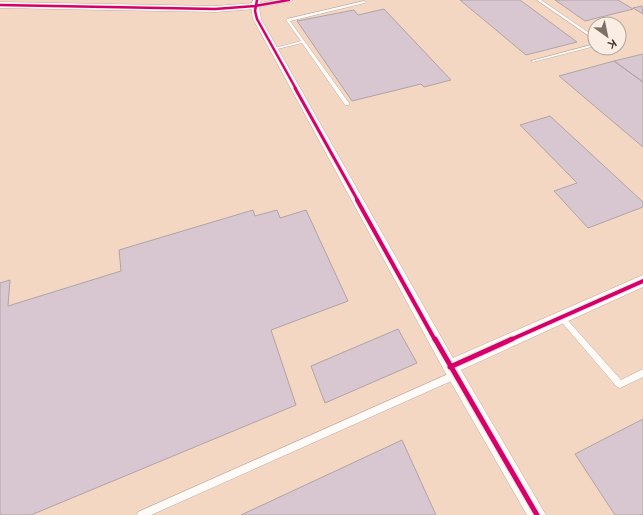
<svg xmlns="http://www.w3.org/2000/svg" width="643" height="515" viewBox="0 0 643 515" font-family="Helvetica,sans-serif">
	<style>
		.built { fill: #f3d7c3; fill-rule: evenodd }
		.building { fill: #d8c7d1; stroke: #afa4a4 }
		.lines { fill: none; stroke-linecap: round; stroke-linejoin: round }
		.lane-casing { stroke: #baaca3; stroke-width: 1 }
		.street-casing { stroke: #baaca3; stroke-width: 1 }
		.secondary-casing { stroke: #baaca3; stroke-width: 1 }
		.lane { fill: #fdfaf8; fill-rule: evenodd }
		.street { fill: #fdfaf8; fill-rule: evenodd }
		.secondary { fill: #fdfaf8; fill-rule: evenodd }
		.cycleway-far3-casing { stroke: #faede4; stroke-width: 4 }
		.cycleway-far2-casing { stroke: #faede4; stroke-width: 5 }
		.cycleway-far1-casing { stroke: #faede4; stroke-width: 6 }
		.cycleway-casing { stroke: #faede4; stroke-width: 8 }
		.cycleway-far3 { stroke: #d6006c; stroke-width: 2.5 }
		.cycleway-far2 { stroke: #d6006c; stroke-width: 3 }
		.cycleway-far1 { stroke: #d6006c; stroke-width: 4 }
		.cycleway { stroke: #d6006c; stroke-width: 5 }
	</style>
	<rect width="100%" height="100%" fill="#efded2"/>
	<path class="built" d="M 0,0 L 643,0 L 643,515 L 0,515 ZM 595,24 L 619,24 L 619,48 L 595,48 Z"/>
	<path class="building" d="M 460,0 L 520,0 L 577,42 L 526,55 Z
		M 555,0 L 618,0 L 633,9 L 585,21 Z
		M 642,6 L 643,14 L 633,8 Z
		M 384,9 L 451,80 L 424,87 L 421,84 L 352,101 L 297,21 L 354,10 L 358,15 Z
		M 643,54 L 643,82 L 614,61 Z
		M 614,61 L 643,82 L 643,147 L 559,76 Z
		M 550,116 L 643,202 L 643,207 L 588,228 L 554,191 L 577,183 L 520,125 Z
		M 253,210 L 255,216 L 277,210 L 280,218 L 306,210 L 348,301 L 271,330 L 296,405 L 31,515 L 0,515 L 0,283 L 10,280 L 8,306 L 121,271 L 119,250 Z
		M 398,329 L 417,363 L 325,403 L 311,366 Z
		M 643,419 L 643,515 L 615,515 L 575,454 Z
		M 402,440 L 436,515 L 241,515 Z"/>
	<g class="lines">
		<defs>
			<path id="lane" d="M 537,0 L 541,0 L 595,37 L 595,40 Z
				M 364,1 L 366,2 L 365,3 L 290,21 L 349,103 L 349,105 L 345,105 L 302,43 L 273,50 L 271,49 L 301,41 L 286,20 L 287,19 Z
				M 595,44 L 595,46 L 533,62 L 531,61 Z
				M 561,314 L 563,315 L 621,380 L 643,369 L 643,377 L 620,388 L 617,387 L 559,319 L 558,317 L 559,315 Z
				M 455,371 L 458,372 L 459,375 L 458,378 L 151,515 L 137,515 L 138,512 Z"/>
			<path id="street" d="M 253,0 L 261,0 L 260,3 L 276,0 L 293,0 L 289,2 L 259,7 L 261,19 L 453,358 L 643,275 L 643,287 L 461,370 L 546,515 L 527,515 L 445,372 L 253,19 L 251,6 Z"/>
			<path id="secondary" d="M 0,2 L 215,6 L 255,3 L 260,6 L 255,9 L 215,12 L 0,8 Z"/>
		</defs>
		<use href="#lane" class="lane-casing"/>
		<use href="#street" class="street-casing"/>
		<use href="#secondary" class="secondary-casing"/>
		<use href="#lane" class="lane"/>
		<use href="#street" class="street"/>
		<use href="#secondary" class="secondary"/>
		<defs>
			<path id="cycleway-far3" d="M 257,0 L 255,11 L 257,19 L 296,89
				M 0,5 L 215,9 L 255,6 L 289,0"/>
			<path id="cycleway-far2" d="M 295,88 L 358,201"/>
			<path id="cycleway-far1" d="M 357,200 L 435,340
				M 510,340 L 643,281"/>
			<path id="cycleway" d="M 435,339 L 537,515
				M 450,367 L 512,339"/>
		</defs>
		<use href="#cycleway-far3" class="cycleway-far3-casing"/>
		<use href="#cycleway-far2" class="cycleway-far2-casing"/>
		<use href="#cycleway-far1" class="cycleway-far1-casing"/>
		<use href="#cycleway" class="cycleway-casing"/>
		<use href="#cycleway-far3" class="cycleway-far3"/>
		<use href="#cycleway-far2" class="cycleway-far2"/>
		<use href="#cycleway-far1" class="cycleway-far1"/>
		<use href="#cycleway" class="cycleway"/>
	</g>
	<g transform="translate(607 36) rotate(147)"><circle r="19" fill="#faede4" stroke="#afa39a"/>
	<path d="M0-3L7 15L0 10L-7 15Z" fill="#7d6f65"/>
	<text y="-6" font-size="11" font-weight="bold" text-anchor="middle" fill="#3f332a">K</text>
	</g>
</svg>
